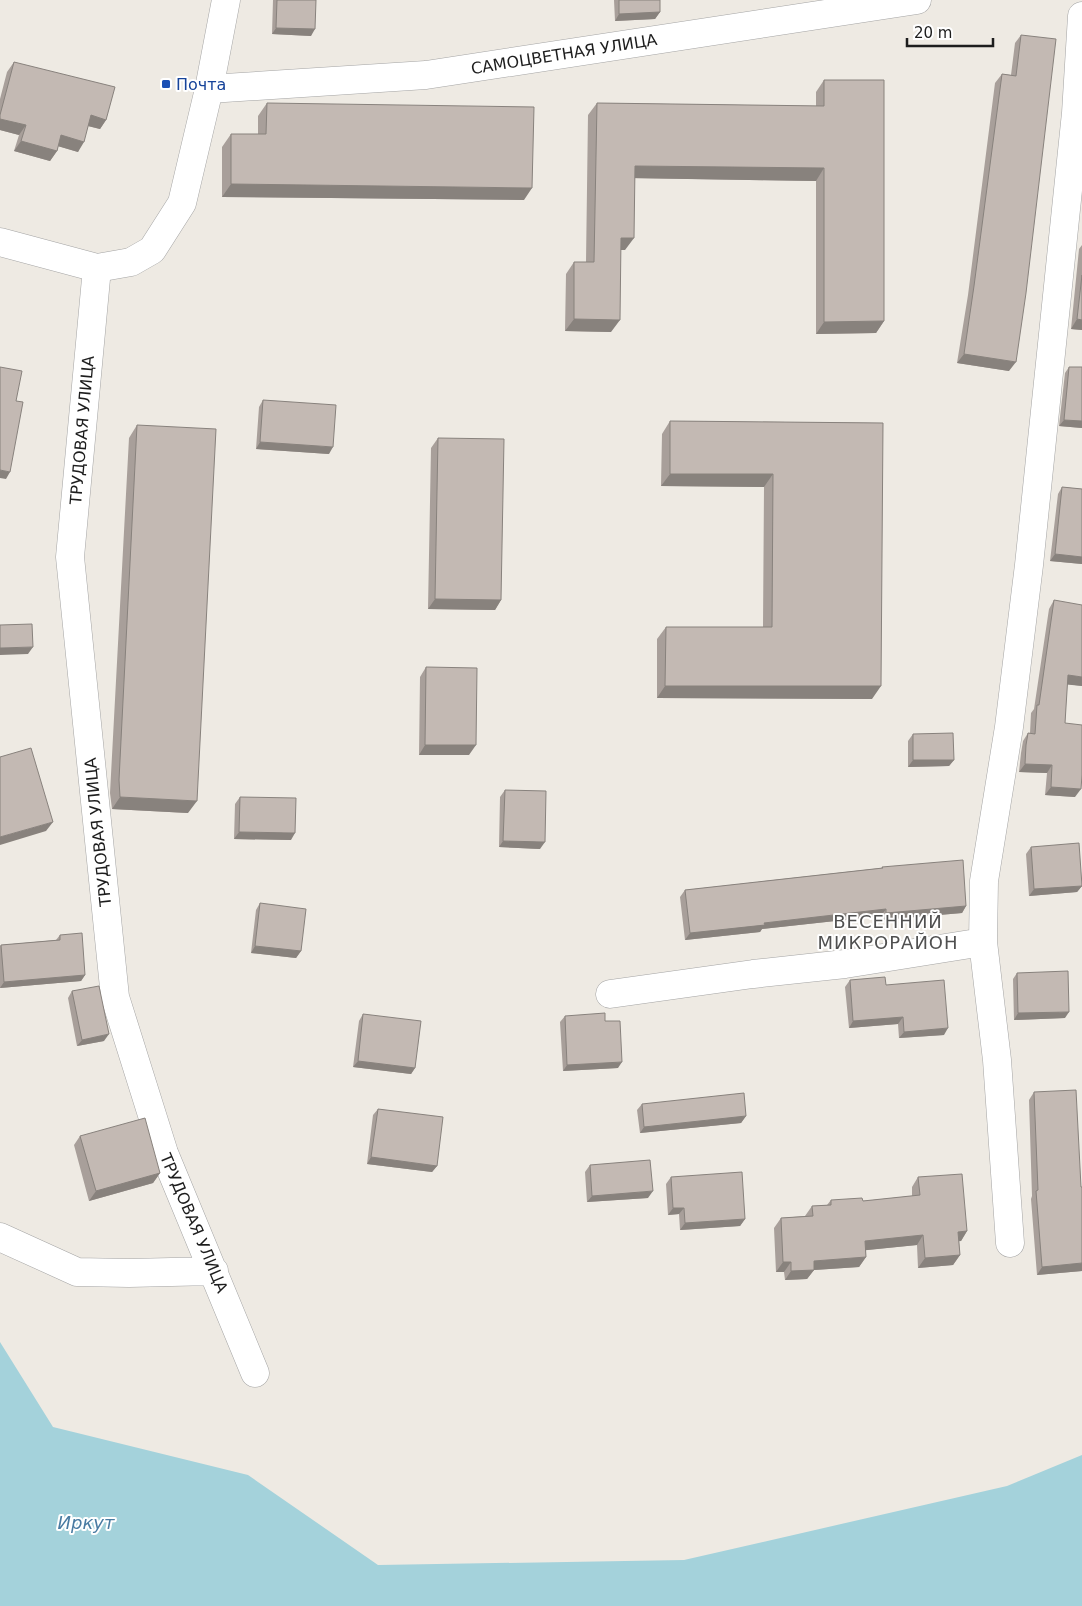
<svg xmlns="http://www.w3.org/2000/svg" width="1082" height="1606" viewBox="0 0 1082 1606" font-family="'DejaVu Sans',sans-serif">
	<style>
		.water { fill: #a4d2db }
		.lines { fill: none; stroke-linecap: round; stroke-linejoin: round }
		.minor-casing { stroke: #a4a4a4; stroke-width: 29 }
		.tertiary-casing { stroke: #a4a4a4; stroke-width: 29 }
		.minor { stroke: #fff; stroke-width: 28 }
		.tertiary { stroke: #fff; stroke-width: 28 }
		.wall { fill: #a89f9a }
		.shaded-wall { fill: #88827d }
		.building { fill: #c3b9b3; stroke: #88827d }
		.transit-dot { fill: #1a4fb4; stroke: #fff; stroke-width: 2 }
		.labels { text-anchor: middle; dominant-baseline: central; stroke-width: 4; stroke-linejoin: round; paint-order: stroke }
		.street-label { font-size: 16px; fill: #1d1d1d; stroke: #fff }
		.transit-label { font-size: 16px; fill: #164399; stroke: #fff; text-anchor: start }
		.neighbourhood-label { font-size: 18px; letter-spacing: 1px; fill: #505050; stroke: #fff }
		.water-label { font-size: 18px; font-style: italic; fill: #497ba2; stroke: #fff }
	</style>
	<rect width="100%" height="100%" fill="#eeeae3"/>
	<path class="water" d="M 0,1342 L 53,1427 L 248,1475 L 378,1565 L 684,1560 L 1007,1486 L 1082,1455 L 1082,1606 L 0,1606 Z"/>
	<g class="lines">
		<defs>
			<path id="minor" d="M 209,89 L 426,75 L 917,0
				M 97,268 L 70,557 L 115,997 L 164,1153 L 255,1373
				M 610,994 L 753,974 L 845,964 L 983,942
				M 0,1237 L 77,1272 L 129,1273 L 214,1271
				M 1010,1243 L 997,1060 L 983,942 L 984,881 L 1009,727 L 1029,565 L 1076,113 L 1082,16"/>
			<path id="tertiary" d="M 0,242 L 97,268 L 131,262 L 152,250 L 182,203 L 209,89 L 226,0"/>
		</defs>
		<use href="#minor" class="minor-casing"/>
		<use href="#tertiary" class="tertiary-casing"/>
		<use href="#minor" class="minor"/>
		<use href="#tertiary" class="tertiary"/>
	</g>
	<path class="wall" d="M 273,0 L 316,0 L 311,36 L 272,34 Z
		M 614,0 L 660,0 L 660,12 L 655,19 L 615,21 Z
		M 1021,35 L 1009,371 L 957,363 L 968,295 L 995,83 L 1002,74 L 1011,75 L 1015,43 Z
		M 14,62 L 106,120 L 100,129 L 88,126 L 78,152 L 58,146 L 57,151 L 50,161 L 14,151 L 19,135 L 0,130 L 0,99 L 7,72 Z
		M 824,80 L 884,321 L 876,333 L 816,334 L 816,181 L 635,178 L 625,250 L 620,250 L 611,332 L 565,331 L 566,274 L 574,262 L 586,262 L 588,115 L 597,103 L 816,106 L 816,92 Z
		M 267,103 L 524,200 L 222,197 L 222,147 L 231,134 L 258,134 L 258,116 Z
		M 1082,245 L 1082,330 L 1071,329 L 1079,249 Z
		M 1069,367 L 1082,428 L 1059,426 L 1065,373 Z
		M 263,400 L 329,454 L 256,449 L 259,407 Z
		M 670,421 L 883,423 L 872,699 L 657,698 L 657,639 L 666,627 L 763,627 L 764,487 L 661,486 L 662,434 Z
		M 137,425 L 188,813 L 112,809 L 110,793 L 129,438 Z
		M 438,438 L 501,600 L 495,610 L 428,609 L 431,448 Z
		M 1062,487 L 1082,489 L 1082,564 L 1050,561 L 1058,494 Z
		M 1054,600 L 1082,686 L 1067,684 L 1065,723 L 1075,797 L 1045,795 L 1047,773 L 1019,772 L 1021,753 L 1023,741 L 1028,733 L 1030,733 L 1031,713 L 1034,709 L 1049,609 Z
		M 426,667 L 469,755 L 419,755 L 420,677 Z
		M 913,734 L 954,760 L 949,766 L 908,767 L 908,741 Z
		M 505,790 L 540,849 L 499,847 L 500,797 Z
		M 240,797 L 291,840 L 234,839 L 235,804 Z
		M 1031,847 L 1082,886 L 1077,892 L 1029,896 L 1026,854 Z
		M 882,867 L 966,906 L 962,913 L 881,920 L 881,916 L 762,929 L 760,932 L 685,940 L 680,897 L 685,890 L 881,868 Z
		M 260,903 L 301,951 L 296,958 L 251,953 L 256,910 Z
		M 60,935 L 85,975 L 81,981 L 0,988 L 0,946 L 1,945 L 56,940 Z
		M 1017,973 L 1065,1018 L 1014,1020 L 1013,979 Z
		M 850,980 L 886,985 L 944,1035 L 899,1038 L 898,1024 L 849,1028 L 845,987 Z
		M 72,991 L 104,1041 L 77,1046 L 68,998 Z
		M 363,1014 L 415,1068 L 411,1074 L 353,1067 L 359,1021 Z
		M 565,1016 L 605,1021 L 618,1068 L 563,1071 L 560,1022 Z
		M 1034,1092 L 1082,1271 L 1037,1275 L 1031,1199 L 1032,1196 L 1029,1100 Z
		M 642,1104 L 746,1116 L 741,1123 L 640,1133 L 637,1110 Z
		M 378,1109 L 437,1166 L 432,1172 L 367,1164 L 373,1115 Z
		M 80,1136 L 160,1173 L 153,1183 L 89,1201 L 74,1145 Z
		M 590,1165 L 648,1198 L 587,1202 L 585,1172 Z
		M 671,1177 L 745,1219 L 740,1226 L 680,1230 L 679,1214 L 668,1215 L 666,1184 Z
		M 918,1177 L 967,1231 L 961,1241 L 959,1241 L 960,1255 L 953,1265 L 918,1268 L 917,1245 L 866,1250 L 866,1257 L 859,1267 L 814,1270 L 807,1279 L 785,1280 L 784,1272 L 776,1272 L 774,1228 L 781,1218 L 805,1216 L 812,1206 L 827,1205 L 831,1200 L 863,1201 L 912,1196 L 912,1187 Z"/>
	<path class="shaded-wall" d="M 660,12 L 655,19 L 615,21 L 619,14 Z
		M 276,28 L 315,29 L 311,36 L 272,34 Z
		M 91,115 L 106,120 L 100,129 L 84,125 Z
		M 0,119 L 26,125 L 19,135 L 0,130 Z
		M 61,135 L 84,142 L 78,152 L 54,145 Z
		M 21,141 L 57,151 L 50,161 L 14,151 Z
		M 635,166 L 824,168 L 816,181 L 626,178 Z
		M 231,184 L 532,188 L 524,200 L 222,197 Z
		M 621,238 L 634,238 L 625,250 L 612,250 Z
		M 574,319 L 620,320 L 611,332 L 565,331 Z
		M 1077,319 L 1082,320 L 1082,330 L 1071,329 Z
		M 884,321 L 876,333 L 816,334 L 824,322 Z
		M 964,354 L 1016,362 L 1009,371 L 957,363 Z
		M 1064,420 L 1082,421 L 1082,428 L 1059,426 Z
		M 260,442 L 333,447 L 329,454 L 256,449 Z
		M 0,470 L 10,472 L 6,479 L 0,478 Z
		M 670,474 L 773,474 L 764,487 L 661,486 Z
		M 1055,554 L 1082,557 L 1082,564 L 1050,561 Z
		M 435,599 L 501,600 L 495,610 L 428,609 Z
		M 33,647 L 28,654 L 0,655 L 0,648 Z
		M 1068,675 L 1082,677 L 1082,686 L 1062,684 Z
		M 665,686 L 881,686 L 872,699 L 657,698 Z
		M 425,745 L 476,745 L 469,755 L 419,755 Z
		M 913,760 L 954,760 L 949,766 L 908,767 Z
		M 1025,764 L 1052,765 L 1047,773 L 1019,772 Z
		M 1051,787 L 1081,789 L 1075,797 L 1045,795 Z
		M 120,797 L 197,801 L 188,813 L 112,809 Z
		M 53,822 L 46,831 L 0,845 L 0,837 Z
		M 239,832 L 295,833 L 291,840 L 234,839 Z
		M 503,841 L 545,842 L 540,849 L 499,847 Z
		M 1082,886 L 1077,892 L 1029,896 L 1034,889 Z
		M 966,906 L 962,913 L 881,920 L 886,913 Z
		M 886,909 L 881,916 L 762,929 L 760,932 L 685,940 L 690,933 L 764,923 Z
		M 255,946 L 301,951 L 296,958 L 251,953 Z
		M 85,975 L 81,981 L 0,988 L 4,982 Z
		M 1069,1012 L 1065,1018 L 1014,1020 L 1018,1013 Z
		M 903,1017 L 898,1024 L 849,1028 L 853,1021 Z
		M 948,1028 L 944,1035 L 899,1038 L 904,1032 Z
		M 109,1034 L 104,1041 L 77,1046 L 82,1040 Z
		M 358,1061 L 415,1068 L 411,1074 L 353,1067 Z
		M 622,1062 L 618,1068 L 563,1071 L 567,1065 Z
		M 746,1116 L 741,1123 L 640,1133 L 644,1127 Z
		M 371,1157 L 437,1166 L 432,1172 L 367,1164 Z
		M 160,1173 L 153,1183 L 89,1201 L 96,1191 Z
		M 653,1191 L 648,1198 L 587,1202 L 592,1196 Z
		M 673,1208 L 684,1208 L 679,1214 L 668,1215 Z
		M 745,1219 L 740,1226 L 680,1230 L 685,1223 Z
		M 967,1231 L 961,1241 L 951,1242 L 958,1232 Z
		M 923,1235 L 917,1245 L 858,1251 L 865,1241 Z
		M 960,1255 L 953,1265 L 918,1268 L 925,1258 Z
		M 866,1257 L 859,1267 L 814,1270 L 807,1279 L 785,1280 L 791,1271 L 814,1261 Z
		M 783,1262 L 791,1262 L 784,1272 L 776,1272 Z
		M 1082,1263 L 1082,1271 L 1037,1275 L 1042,1267 Z"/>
	<path class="building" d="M 277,0 L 316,0 L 315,29 L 276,28 Z
		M 619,0 L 660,0 L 660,12 L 619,14 Z
		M 1021,35 L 1056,39 L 1026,293 L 1016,362 L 964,354 L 974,286 L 1002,74 L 1016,76 Z
		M 14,62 L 115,87 L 106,120 L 91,115 L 84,142 L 61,135 L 57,151 L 21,141 L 26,125 L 0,119 L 0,115 Z
		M 824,80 L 884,80 L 884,321 L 824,322 L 824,168 L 635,166 L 634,238 L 621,238 L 620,320 L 574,319 L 574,262 L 594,262 L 597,103 L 824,106 Z
		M 267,103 L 534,107 L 532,188 L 231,184 L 231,134 L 266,134 Z
		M 1082,275 L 1082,320 L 1077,319 Z
		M 0,367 L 22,371 L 16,401 L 23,402 L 10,472 L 0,470 Z
		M 1069,367 L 1082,367 L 1082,421 L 1064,420 Z
		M 263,400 L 336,405 L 333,447 L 260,442 Z
		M 670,421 L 883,423 L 881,686 L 665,686 L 666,627 L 772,627 L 773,474 L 670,474 Z
		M 137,425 L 216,429 L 197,801 L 120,797 L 119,780 Z
		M 438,438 L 504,439 L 501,600 L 435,599 Z
		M 1062,487 L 1082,489 L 1082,557 L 1055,554 Z
		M 1054,600 L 1082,605 L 1082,677 L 1068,675 L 1065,723 L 1082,725 L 1082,775 L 1081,789 L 1051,787 L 1052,765 L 1025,764 L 1026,745 L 1028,733 L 1035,734 L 1037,705 L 1039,705 Z
		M 32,624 L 33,647 L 0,648 L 0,625 Z
		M 426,667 L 477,668 L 476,745 L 425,745 Z
		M 953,733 L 954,760 L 913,760 L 913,734 Z
		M 31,748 L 53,822 L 0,837 L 0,757 Z
		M 505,790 L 546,791 L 545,842 L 503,841 Z
		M 240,797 L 296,798 L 295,833 L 239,832 Z
		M 1079,843 L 1082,886 L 1034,889 L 1031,847 Z
		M 963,860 L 966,906 L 886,913 L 886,909 L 764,923 L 765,925 L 690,933 L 685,890 L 883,868 L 882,867 Z
		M 260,903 L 306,909 L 301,951 L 255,946 Z
		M 82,933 L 85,975 L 4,982 L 1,945 L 60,940 L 60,935 Z
		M 1068,971 L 1069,1012 L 1018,1013 L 1017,973 Z
		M 885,977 L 886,985 L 944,980 L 948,1028 L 904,1032 L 903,1017 L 853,1021 L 850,980 Z
		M 99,986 L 109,1034 L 82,1040 L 72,991 Z
		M 605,1013 L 605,1021 L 620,1021 L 622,1062 L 567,1065 L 565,1016 Z
		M 363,1014 L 421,1021 L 415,1068 L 358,1061 Z
		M 1076,1090 L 1081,1187 L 1082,1187 L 1082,1263 L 1042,1267 L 1036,1191 L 1038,1190 L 1034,1092 Z
		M 744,1093 L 746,1116 L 644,1127 L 642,1104 Z
		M 378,1109 L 443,1117 L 437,1166 L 371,1157 Z
		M 145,1118 L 160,1173 L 96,1191 L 80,1136 Z
		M 650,1160 L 653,1191 L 592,1196 L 590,1165 Z
		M 742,1172 L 745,1219 L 685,1223 L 684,1208 L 673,1208 L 671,1177 Z
		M 962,1174 L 967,1231 L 958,1232 L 960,1255 L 925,1258 L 923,1235 L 865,1241 L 866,1257 L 814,1261 L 814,1270 L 791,1271 L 791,1262 L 783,1262 L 781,1218 L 813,1216 L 812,1206 L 831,1205 L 831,1200 L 862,1198 L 863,1201 L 920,1195 L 918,1177 Z"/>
	<rect class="transit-dot" x="161" y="79" width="10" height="10" rx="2.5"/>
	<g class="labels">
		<g class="street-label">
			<text transform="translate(564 54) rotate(-9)">САМОЦВЕТНАЯ УЛИЦА</text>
			<text transform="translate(82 430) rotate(-85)">ТРУДОВАЯ УЛИЦА</text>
			<text transform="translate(98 832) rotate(-96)">ТРУДОВАЯ УЛИЦА</text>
			<text transform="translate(194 1223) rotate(67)">ТРУДОВАЯ УЛИЦА</text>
		</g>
		<g class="transit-label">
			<text x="176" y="84">Почта</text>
		</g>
		<g class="neighbourhood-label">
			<text x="888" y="921">ВЕСЕННИЙ<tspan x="888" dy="21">МИКРОРАЙОН</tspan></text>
		</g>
		<g class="water-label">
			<text x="86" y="1522">Иркут</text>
		</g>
	</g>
	<path d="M907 38v8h86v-8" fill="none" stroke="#1d1d1d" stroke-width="2.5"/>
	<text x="914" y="38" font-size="15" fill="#1d1d1d" stroke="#ffffff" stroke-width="4" paint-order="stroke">20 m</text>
</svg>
